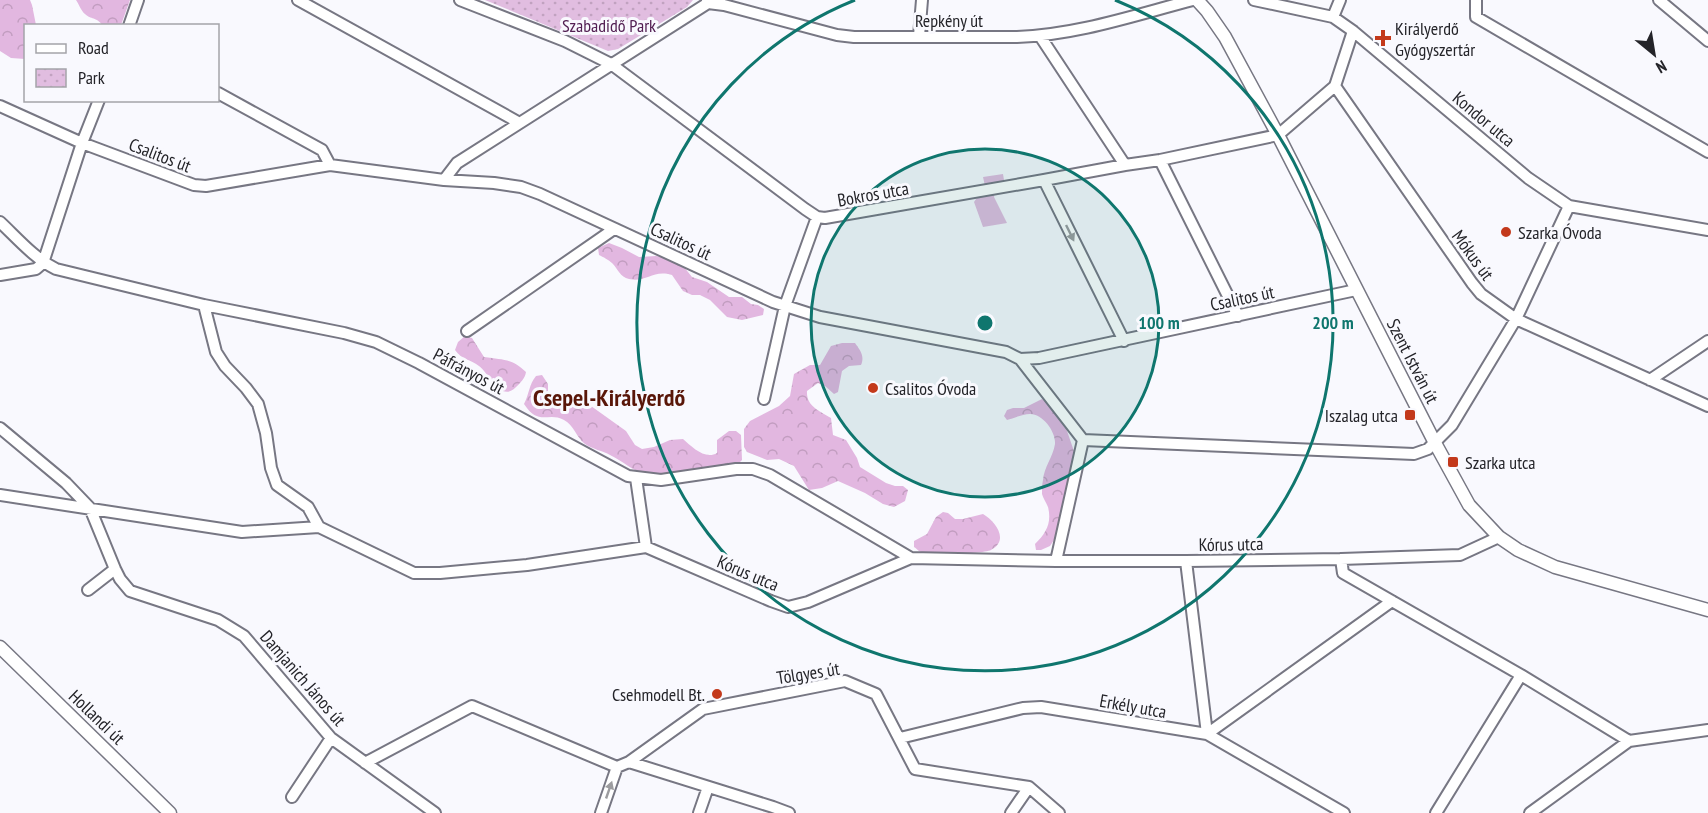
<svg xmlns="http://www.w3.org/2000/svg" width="1708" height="813" viewBox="0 0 1708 813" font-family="'PT Sans Narrow',sans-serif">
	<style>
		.green { fill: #e1bde0 }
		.forest { fill: url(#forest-crowns) }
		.park { fill: url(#park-dots) }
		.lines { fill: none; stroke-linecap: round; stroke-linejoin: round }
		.minor-casing { stroke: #777783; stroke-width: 14 }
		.tertiary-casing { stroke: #777783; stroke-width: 15 }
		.minor { stroke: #fff; stroke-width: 10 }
		.tertiary { stroke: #fff; stroke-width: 12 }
		.oneway { fill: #9c9c9f }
		.ring { fill: none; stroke: #0f766e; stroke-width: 3 }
		.poi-dot { fill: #c3391b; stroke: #f9f9fe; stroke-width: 2 }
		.labels { text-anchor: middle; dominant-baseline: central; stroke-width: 6; stroke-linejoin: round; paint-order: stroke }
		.street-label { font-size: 18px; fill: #242429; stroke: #f9f9fe }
		.park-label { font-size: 18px; fill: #532053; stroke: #f9f9fe }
		.poi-label { font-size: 18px; fill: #242429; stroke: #f9f9fe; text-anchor: start }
		.district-label { font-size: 24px; font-weight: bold; fill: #591608; stroke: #f9f9fe }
		.centre { fill: #0f766e; stroke: #f9f9fe; stroke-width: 3 }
		.ring-label { font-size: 18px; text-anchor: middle; font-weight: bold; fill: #0f766e; stroke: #f9f9fe; stroke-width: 6; stroke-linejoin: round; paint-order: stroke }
	</style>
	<defs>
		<pattern id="forest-crowns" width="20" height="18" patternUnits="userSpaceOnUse" patternTransform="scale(1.5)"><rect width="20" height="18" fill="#e2b7e0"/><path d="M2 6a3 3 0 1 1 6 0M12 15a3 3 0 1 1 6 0" fill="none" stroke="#c29dc0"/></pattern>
		<pattern id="park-dots" width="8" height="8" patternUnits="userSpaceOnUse" patternTransform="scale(1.5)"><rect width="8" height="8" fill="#e1bde0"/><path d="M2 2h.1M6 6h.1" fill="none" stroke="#c1a2c0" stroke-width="1.8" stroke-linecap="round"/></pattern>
	</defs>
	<rect width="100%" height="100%" fill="#f9f9fe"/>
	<path class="green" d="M 1003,174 L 1004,180 L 995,192 L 994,197 L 1007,223 L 983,227 L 974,202 L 985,186 L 983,177 Z"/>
	<path class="forest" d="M 0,0 L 30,0 L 32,5 L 36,25 L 26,26 L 25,59 L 11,58 L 0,51 Z
		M 76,0 L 130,0 L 121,25 L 103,26 C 96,16 91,20 85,14 C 81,11 79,4 76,0 Z
		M 609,243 L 622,248 L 639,257 L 656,256 L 671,259 L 684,267 L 692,277 L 707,282 L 729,297 L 742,297 L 751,304 L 758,305 L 764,309 L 763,315 L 742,320 L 727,317 L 710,300 L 700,295 L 692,295 L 683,291 L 672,275 C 653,269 646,283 629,279 C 620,277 618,269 612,263 C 609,260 603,257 599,255 L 598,248 Z
		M 465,336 L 472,338 L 484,357 C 503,360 511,358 526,372 C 525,379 520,383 515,388 C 500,402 489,373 479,366 C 470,359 462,360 455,350 L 458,342 Z
		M 842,343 L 855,343 C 860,350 865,356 861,365 L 849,366 L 842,371 L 838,392 L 834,394 L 825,386 L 818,383 L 807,391 C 806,406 819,411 831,418 L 833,435 L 846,440 L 857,458 L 860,467 L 886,483 L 895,486 L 903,486 L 908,490 L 905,501 L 894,507 L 883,504 L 865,493 L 838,481 L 822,488 L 809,490 L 794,466 L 779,459 L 767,460 L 747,452 L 744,447 L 744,429 L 750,421 L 779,406 L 790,396 L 794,374 L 810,365 L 820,365 L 831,346 Z
		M 542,375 L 548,384 L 548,395 L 555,401 L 574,401 L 591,406 L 626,431 L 635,445 L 642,449 L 654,447 L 670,440 L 683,439 C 692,447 705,460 717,453 L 717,440 L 729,431 L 736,431 L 741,435 L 742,460 L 737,465 L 670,475 C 662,473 655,475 647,474 C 633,472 623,461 610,455 C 603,451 592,449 585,444 C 576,437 574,425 564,420 C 548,411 539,427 524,404 C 529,395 529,384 536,376 Z
		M 1042,399 L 1054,408 L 1065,425 L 1077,460 L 1058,534 L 1050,546 L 1041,550 L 1036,550 L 1035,544 C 1046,533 1052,523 1048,507 C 1046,502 1043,498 1042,494 C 1042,490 1042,484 1043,480 C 1044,467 1053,457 1055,444 C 1056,432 1043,414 1030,414 C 1023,414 1014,418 1007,420 L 1004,416 L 1007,410 L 1013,408 L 1024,408 Z
		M 943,512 L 948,513 L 955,519 L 963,519 L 983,514 C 995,521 1010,540 991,550 C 984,554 928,555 921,552 C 918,551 916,548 914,547 L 914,541 L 927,534 L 936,517 Z"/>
	<path class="park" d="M 485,0 L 693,0 L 687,7 L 618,49 L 608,51 Z"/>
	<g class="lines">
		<defs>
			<path id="minor" d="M 298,0 L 518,122
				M 460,0 L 565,41 L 611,64 L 805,209 L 817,217 L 825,218 L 1044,180 L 1125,165 L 1160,160 L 1278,135 L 1335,86 L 1353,31
				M 707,0 L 708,3 L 724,5 L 837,35 L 854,37 L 1017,37 C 1077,35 1135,15 1193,0
				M 1254,0 L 1333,17 L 1353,31 L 1528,178 L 1569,206 L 1708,230
				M 1476,0 L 1476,17 L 1708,152
				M 1659,0 L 1708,41
				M 1333,17 L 1340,0
				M 129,26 L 138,0
				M 919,36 L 922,0
				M 1040,36 L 1125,165
				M 1335,86 L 1472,283 L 1481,294 L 1516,319 L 1708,406
				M 218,93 L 322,150 L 330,165
				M 0,106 L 82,143 L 194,185 L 206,186 L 330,165 L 444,180 L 494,183 L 521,187 L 540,194 L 773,302 L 820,317 L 1006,352 L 1020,359 L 1039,358 L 1356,290
				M 1160,160 L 1238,316
				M 444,180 L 457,163 L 708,3
				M 1044,180 L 1124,341
				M 0,222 C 18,239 34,258 56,269 L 204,305 L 344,333 L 376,342 L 419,363 L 628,476 L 661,480 L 736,469 L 753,469 L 770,475 L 911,558
				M 43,263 L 82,143 L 99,100
				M 0,275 L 36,269 L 43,263
				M 204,305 L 216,352 L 225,366 L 246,388 L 258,404 L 266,433 L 271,468 L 277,485 L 308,507 L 319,527 L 414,573 L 440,573 L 527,565 L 646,547 L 771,601 L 788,607 L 808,602 L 911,558 L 1056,561 L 1186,561 L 1341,559 L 1460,555 L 1499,537
				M 467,331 L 614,229
				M 1020,359 L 1083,440
				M 1650,380 L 1708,341
				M 764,399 L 785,306 L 817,217
				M 0,428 L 66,483 L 90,508 L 115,569 L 120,579 L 130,591 L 218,620 L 244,636 L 331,738 L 435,813
				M 1083,440 L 1414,454 L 1428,449 L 1452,425 L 1516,319 L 1569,206
				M 636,478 L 646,547
				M 0,495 L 242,532 L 319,527
				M 1341,559 L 1343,573 L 1521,675 L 1629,741
				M 1056,561 L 1083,440
				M 1186,561 L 1207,734 L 1392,601
				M 88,590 L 115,569
				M 900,738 L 1023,708 L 1041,707 L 1207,734 L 1344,813
				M 629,762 L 703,709 L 845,681 L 876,694 L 915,769 L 1029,787 L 1059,813
				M 365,763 L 472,706 L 617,767 L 629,762 L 773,807 L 789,813
				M 292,797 L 331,738
				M 601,813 L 617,767
				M 699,813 L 708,787
				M 1011,813 L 1029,787
				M 1436,813 L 1521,675
				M 1530,813 L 1629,741 L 1708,730"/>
			<path id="tertiary" d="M 1197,0 L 1207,11 L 1225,37 L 1278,135 L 1435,443 L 1469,505 L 1499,537 L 1518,550 L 1555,567 L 1708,610
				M 0,647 L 170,813"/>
		</defs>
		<use href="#minor" class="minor-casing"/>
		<use href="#tertiary" class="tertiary-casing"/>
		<use href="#minor" class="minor"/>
		<use href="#tertiary" class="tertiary"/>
	</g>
	<defs><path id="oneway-solid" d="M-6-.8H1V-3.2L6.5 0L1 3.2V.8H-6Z" transform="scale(1.5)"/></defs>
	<g class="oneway">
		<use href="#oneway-solid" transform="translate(1070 233) rotate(64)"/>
		<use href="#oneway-solid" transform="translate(609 790) rotate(-71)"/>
	</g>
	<circle cx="985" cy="323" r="174" fill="#0f766e" fill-opacity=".12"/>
	<g class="ring">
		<circle cx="985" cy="323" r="174"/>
		<path d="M1115 0A348 348 0 1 1 855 0"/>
	</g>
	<g class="poi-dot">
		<path d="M1380 29h6v6h6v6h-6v6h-6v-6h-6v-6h6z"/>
		<circle cx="1506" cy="232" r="6"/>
		<circle cx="873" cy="388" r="6"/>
		<rect x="1404" y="409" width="12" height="12" rx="3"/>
		<rect x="1447" y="456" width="12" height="12" rx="3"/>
		<circle cx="717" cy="694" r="6"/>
	</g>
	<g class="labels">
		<g class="street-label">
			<text x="949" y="20">Repkény út</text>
			<text transform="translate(1484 119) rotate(40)">Kondor utca</text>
			<text transform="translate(160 155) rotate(21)">Csalitos út</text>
			<text transform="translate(873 194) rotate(-10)">Bokros utca</text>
			<text transform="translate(681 241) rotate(25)">Csalitos út</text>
			<text transform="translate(1473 255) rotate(54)">Mókus út</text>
			<text transform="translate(1242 298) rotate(-12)">Csalitos út</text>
			<text transform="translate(1413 361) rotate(63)">Szent István út</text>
			<text transform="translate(469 371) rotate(28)">Páfrányos út</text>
			<text transform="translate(1231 544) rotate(-1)">Kórus utca</text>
			<text transform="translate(748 573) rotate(23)">Kórus utca</text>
			<text transform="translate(808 673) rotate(-9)">Tölgyes út</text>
			<text transform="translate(303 678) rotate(49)">Damjanich János út</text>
			<text transform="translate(1133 706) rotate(10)">Erkély utca</text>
			<text transform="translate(97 717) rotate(44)">Hollandi út</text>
		</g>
		<g class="park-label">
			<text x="609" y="25">Szabadidő Park</text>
		</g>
		<g class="poi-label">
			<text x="1395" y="28">Királyerdő<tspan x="1395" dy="21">Gyógyszertár</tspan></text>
			<text x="1518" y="232">Szarka Óvoda</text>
			<text x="885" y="388">Csalitos Óvoda</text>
			<text x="1398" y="415" text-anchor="end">Iszalag utca</text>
			<text x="1465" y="462">Szarka utca</text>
			<text x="705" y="694" text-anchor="end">Csehmodell Bt.</text>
		</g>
		<g class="district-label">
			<text x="609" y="397">Csepel-Királyerdő</text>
		</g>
	</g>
	<circle cx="985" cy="323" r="9" class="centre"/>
	<g class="ring-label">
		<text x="1159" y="329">100 m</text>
		<text x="1333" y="329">200 m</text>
	</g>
	<rect x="24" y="24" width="195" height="78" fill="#f9f9fe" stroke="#a4a4a9" stroke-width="1.5"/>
	<rect x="36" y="44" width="30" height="9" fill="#ffffff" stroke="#a4a4a9" stroke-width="1.5"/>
	<text x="78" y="54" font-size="18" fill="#242429">Road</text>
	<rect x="36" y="69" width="30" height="18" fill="url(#park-dots)" stroke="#a4a4a9" stroke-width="1.5"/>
	<text x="78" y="84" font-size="18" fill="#242429">Park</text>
	<g transform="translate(1654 54) rotate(150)" stroke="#f9f9fe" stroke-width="4.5" paint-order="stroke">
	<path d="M0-4.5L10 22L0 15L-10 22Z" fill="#242429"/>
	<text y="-9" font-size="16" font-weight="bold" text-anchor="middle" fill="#242429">N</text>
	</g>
</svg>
